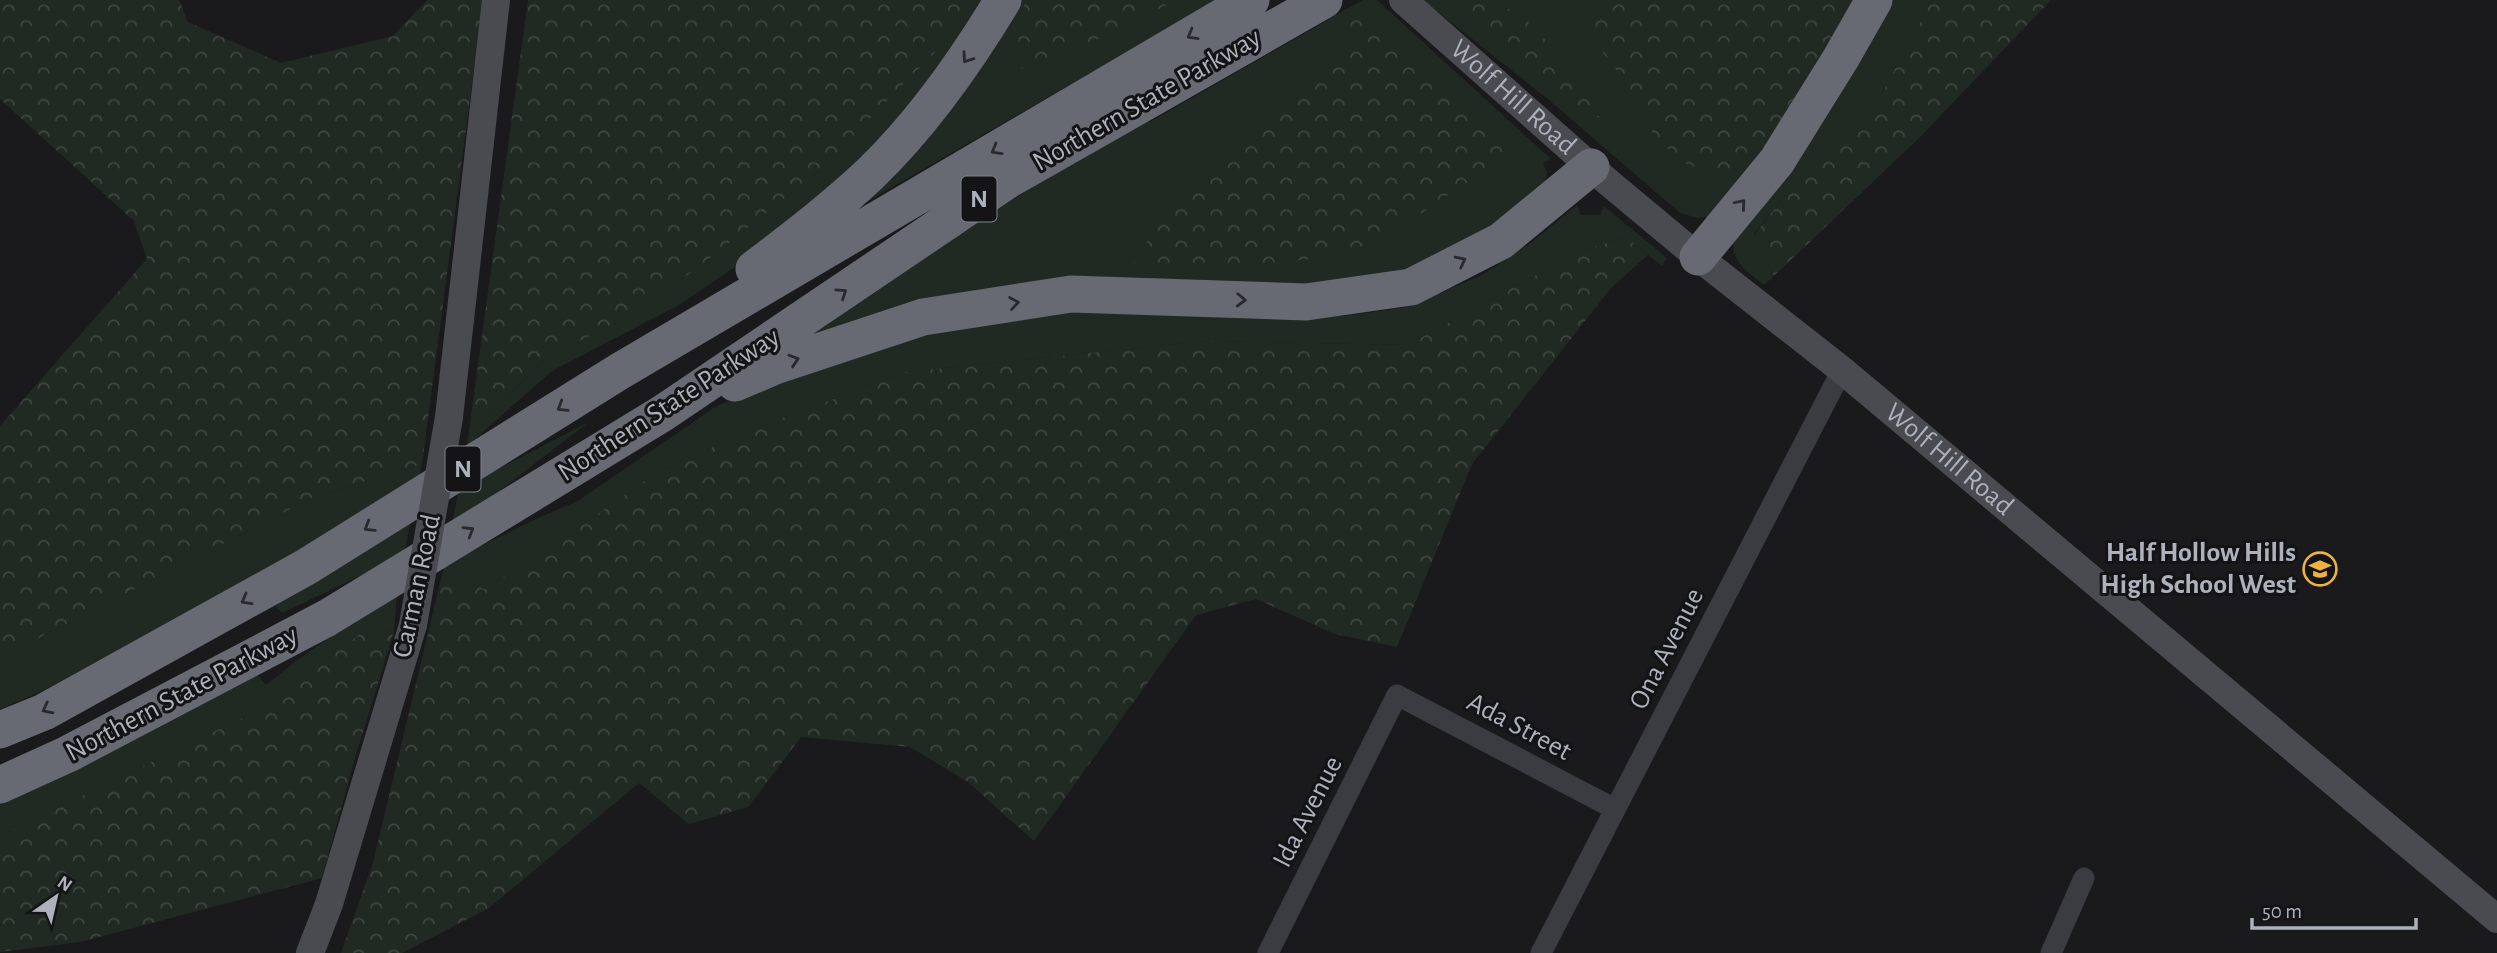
<svg xmlns="http://www.w3.org/2000/svg" width="2497" height="953" viewBox="0 0 2497 953" font-family="'Alegreya Sans',sans-serif">
	<style>
		.green { fill: #212a22 }
		.forest { fill: url(#forest-crowns) }
		.lines { fill: none; stroke-linecap: round; stroke-linejoin: round }
		.street { stroke: #3b3c41; stroke-width: 21 }
		.secondary { stroke: #494b51; stroke-width: 28 }
		.highway { stroke: #676a72; stroke-width: 37 }
		.secondary-bridge { stroke: #494b51; stroke-width: 28 }
		.oneway { stroke: #292a2e }
		.labels { text-anchor: middle; dominant-baseline: central; stroke-width: 6; stroke-linejoin: round; paint-order: stroke }
		.shield { fill: #141417; stroke: #7e828a; stroke-width: 2 }
		.shield-label { font-size: 26px; font-weight: bold; fill: #acb1bb }
		.street-label { font-size: 28px; fill: #acb1bb; stroke: #141417 }
		.poi-label { font-size: 28px; font-weight: bold; fill: #acb1bb; stroke: #141417; text-anchor: end }
	</style>
	<defs>
		<pattern id="forest-crowns" width="20" height="18" patternUnits="userSpaceOnUse" patternTransform="scale(1.75)"><rect width="20" height="18" fill="#212a22"/><path d="M2 6a3 3 0 1 1 6 0M12 15a3 3 0 1 1 6 0" fill="none" stroke="#3f4640"/></pattern>
	</defs>
	<rect width="100%" height="100%" fill="#1a1a1c"/>
	<path class="green" d="M 986,0 L 991,0 L 863,166 L 757,252 L 679,305 L 552,371 L 467,446 L 468,438 L 544,359 L 624,319 L 698,268 L 821,169 Z
		M 1011,0 L 1217,0 L 868,201 L 863,193 Z
		M 1363,0 L 1377,0 L 1551,159 L 1543,163 L 1547,173 L 1546,181 L 1554,185 L 1444,259 L 1374,284 L 1267,290 L 804,339 L 839,312 L 1141,117 L 1150,122 Z
		M 1423,0 L 1863,0 L 1772,154 L 1707,223 L 1705,217 L 1698,218 L 1680,213 L 1549,100 Z
		M 1884,0 L 1932,0 L 1878,101 L 1782,200 L 1754,234 L 1774,276 L 1764,285 C 1749,273 1733,264 1733,243 L 1725,242 Z
		M 1577,205 L 1581,215 L 1600,215 L 1604,206 L 1667,258 L 1662,266 L 1626,237 L 1580,251 L 1407,345 L 1207,341 L 905,372 L 741,434 L 653,475 L 532,560 L 484,589 L 443,571 L 444,564 L 538,518 L 578,501 L 715,407 L 794,373 L 962,321 L 1054,310 L 1154,306 L 1344,316 L 1408,307 L 1482,275 L 1532,242 Z
		M 589,422 L 451,528 L 459,489 Z
		M 422,464 L 418,484 L 279,563 L 42,691 L 0,709 L 0,658 L 314,497 Z
		M 412,514 L 404,555 L 282,613 L 275,606 L 294,591 Z
		M 397,590 L 394,632 L 368,628 L 260,709 L 0,836 L 0,796 L 255,672 L 266,685 L 296,661 Z"/>
	<path class="forest" d="M 0,0 L 179,0 L 188,22 L 281,63 L 393,36 L 427,0 L 483,0 L 422,464 L 314,497 L 0,658 L 0,426 L 147,259 L 134,221 L 0,99 Z
		M 528,0 L 986,0 L 821,169 L 698,268 L 624,319 L 544,359 L 468,438 Z
		M 1026,0 L 1176,0 L 1113,33 L 1021,69 L 1017,23 Z
		M 1442,0 L 1495,0 L 1536,27 L 1600,118 L 1570,107 L 1506,51 Z
		M 1629,0 L 1863,0 L 1772,154 L 1729,171 L 1689,166 L 1656,139 L 1626,83 L 1583,26 L 1601,4 Z
		M 1932,0 L 2051,0 L 1920,137 L 1774,276 L 1754,235 L 1782,200 L 1878,101 Z
		M 1358,3 L 1509,146 L 1468,182 L 1383,239 L 1329,257 L 1223,268 L 1133,264 L 1164,215 L 1357,44 L 1330,18 Z
		M 1626,237 L 1648,255 L 1611,288 L 1472,464 L 1397,647 L 1335,634 L 1256,599 L 1196,615 L 1034,841 L 968,782 L 910,747 L 801,737 L 748,807 L 689,824 L 639,783 L 489,908 L 402,953 L 341,953 L 373,863 L 443,571 L 484,589 L 532,560 L 653,475 L 741,434 L 905,372 L 1207,341 L 1407,345 L 1580,251 Z
		M 368,628 L 394,632 L 354,761 L 322,878 L 80,942 L 0,952 L 0,836 L 260,709 Z"/>
	<g class="lines">
		<path class="street" d="M 1268,953 L 1397,695 L 1615,809
			M 1541,953 L 1842,370
			M 2051,953 L 2084,878"/>
		<g class="secondary">
			<path id="s1" d="M 1403,0 L 1608,182 L 1698,257 L 1842,370 L 2497,919"/>
			<path d="M 449,417 L 496,0"/>
			<path d="M 310,953 L 329,904 L 413,625"/>
		</g>
		<path class="highway" d="M 1698,257 L 1777,161 L 1841,58 L 1874,0
			M 754,269 C 793,239 834,208 870,174 C 923,123 965,63 1003,0
			M 735,383 L 775,366 L 923,317 L 1071,294 L 1306,302 L 1411,287 L 1501,241 L 1591,167
			M 0,730 L 44,712 L 306,567 L 620,371 L 1251,0
			M 0,785 L 68,754 L 327,618 L 663,413 L 1008,180 L 1324,0"/>
		<path class="secondary-bridge" d="M 413,625 L 449,417"/>
	</g>
	<defs><path id="oneway-chevron" d="M-2-3.5L2.5 0L-2 3.5" fill="none" stroke-width="1.6" stroke-linecap="round" stroke-linejoin="round" transform="scale(1.75)"/></defs>
	<g class="oneway">
		<use href="#oneway-chevron" transform="translate(1192 35) rotate(150)"/>
		<use href="#oneway-chevron" transform="translate(967 58) rotate(125)"/>
		<use href="#oneway-chevron" transform="translate(996 150) rotate(150)"/>
		<use href="#oneway-chevron" transform="translate(1741 204) rotate(-50)"/>
		<use href="#oneway-chevron" transform="translate(1461 261) rotate(-27)"/>
		<use href="#oneway-chevron" transform="translate(842 293) rotate(-34)"/>
		<use href="#oneway-chevron" transform="translate(1241 300) rotate(2)"/>
		<use href="#oneway-chevron" transform="translate(1014 303) rotate(-9)"/>
		<use href="#oneway-chevron" transform="translate(794 360) rotate(-18)"/>
		<use href="#oneway-chevron" transform="translate(562 407) rotate(148)"/>
		<use href="#oneway-chevron" transform="translate(369 527) rotate(148)"/>
		<use href="#oneway-chevron" transform="translate(469 531) rotate(-31)"/>
		<use href="#oneway-chevron" transform="translate(246 600) rotate(151)"/>
		<use href="#oneway-chevron" transform="translate(47 709) rotate(153)"/>
	</g>
	<defs>
		<symbol id="school-ring" viewBox="-11 -11 22 22"><circle r="9.5" fill="#141417" stroke="#eeb23f" stroke-width="1.5"/><path d="M0-5L7-2L0 1L-7-2ZM-4 1L0 2.5L4 1V4Q0 6-4 4Z" fill="#eeb23f"/></symbol>
	</defs>
	<g fill-rule="evenodd">
		<use href="#school-ring" x="2301" y="550" width="38" height="38"/>
	</g>
	<g class="labels">
		<g class="shield">
			<rect x="961.5" y="176.5" width="35" height="45" rx="5"/>
			<rect x="445.5" y="446.5" width="35" height="45" rx="5"/>
		</g>
		<g class="shield-label">
			<text x="979" y="199">N</text>
			<text x="463" y="469">N</text>
		</g>
		<g class="street-label">
			<text stroke="none"><textPath href="#s1" startOffset="147">Wolf Hill Road</textPath></text>
			<text transform="translate(1147 100) rotate(-30)">Northern State Parkway</text>
			<text transform="translate(669 405) rotate(-33)">Northern State Parkway</text>
			<text stroke="none"><textPath href="#s1" startOffset="714">Wolf Hill Road</textPath></text>
			<text transform="translate(417 586) rotate(-78)">Carman Road</text>
			<text transform="translate(1667 649) rotate(-63)">Ona Avenue</text>
			<text transform="translate(182 694) rotate(-28)">Northern State Parkway</text>
			<text transform="translate(1519 727) rotate(28)">Ada Street</text>
			<text transform="translate(1308 812) rotate(-63)">Ida Avenue</text>
		</g>
		<g class="poi-label">
			<text x="2296" y="553">Half Hollow Hills<tspan x="2296" dy="32">High School West</tspan></text>
		</g>
	</g>
	<g transform="translate(56 897) rotate(34)" stroke="#141417" stroke-width="5" paint-order="stroke">
	<path d="M0-5L12 26L0 18L-12 26Z" fill="#acb1bb"/>
	<text y="-10" font-size="19" font-weight="bold" text-anchor="middle" fill="#acb1bb">N</text>
	</g>
	<path d="M2252 918v10h164v-10" fill="none" stroke="#acb1bb" stroke-width="3.5"/>
	<text x="2262" y="918" font-size="21" fill="#acb1bb" stroke="#141417" stroke-width="5" paint-order="stroke">50 m</text>
</svg>
